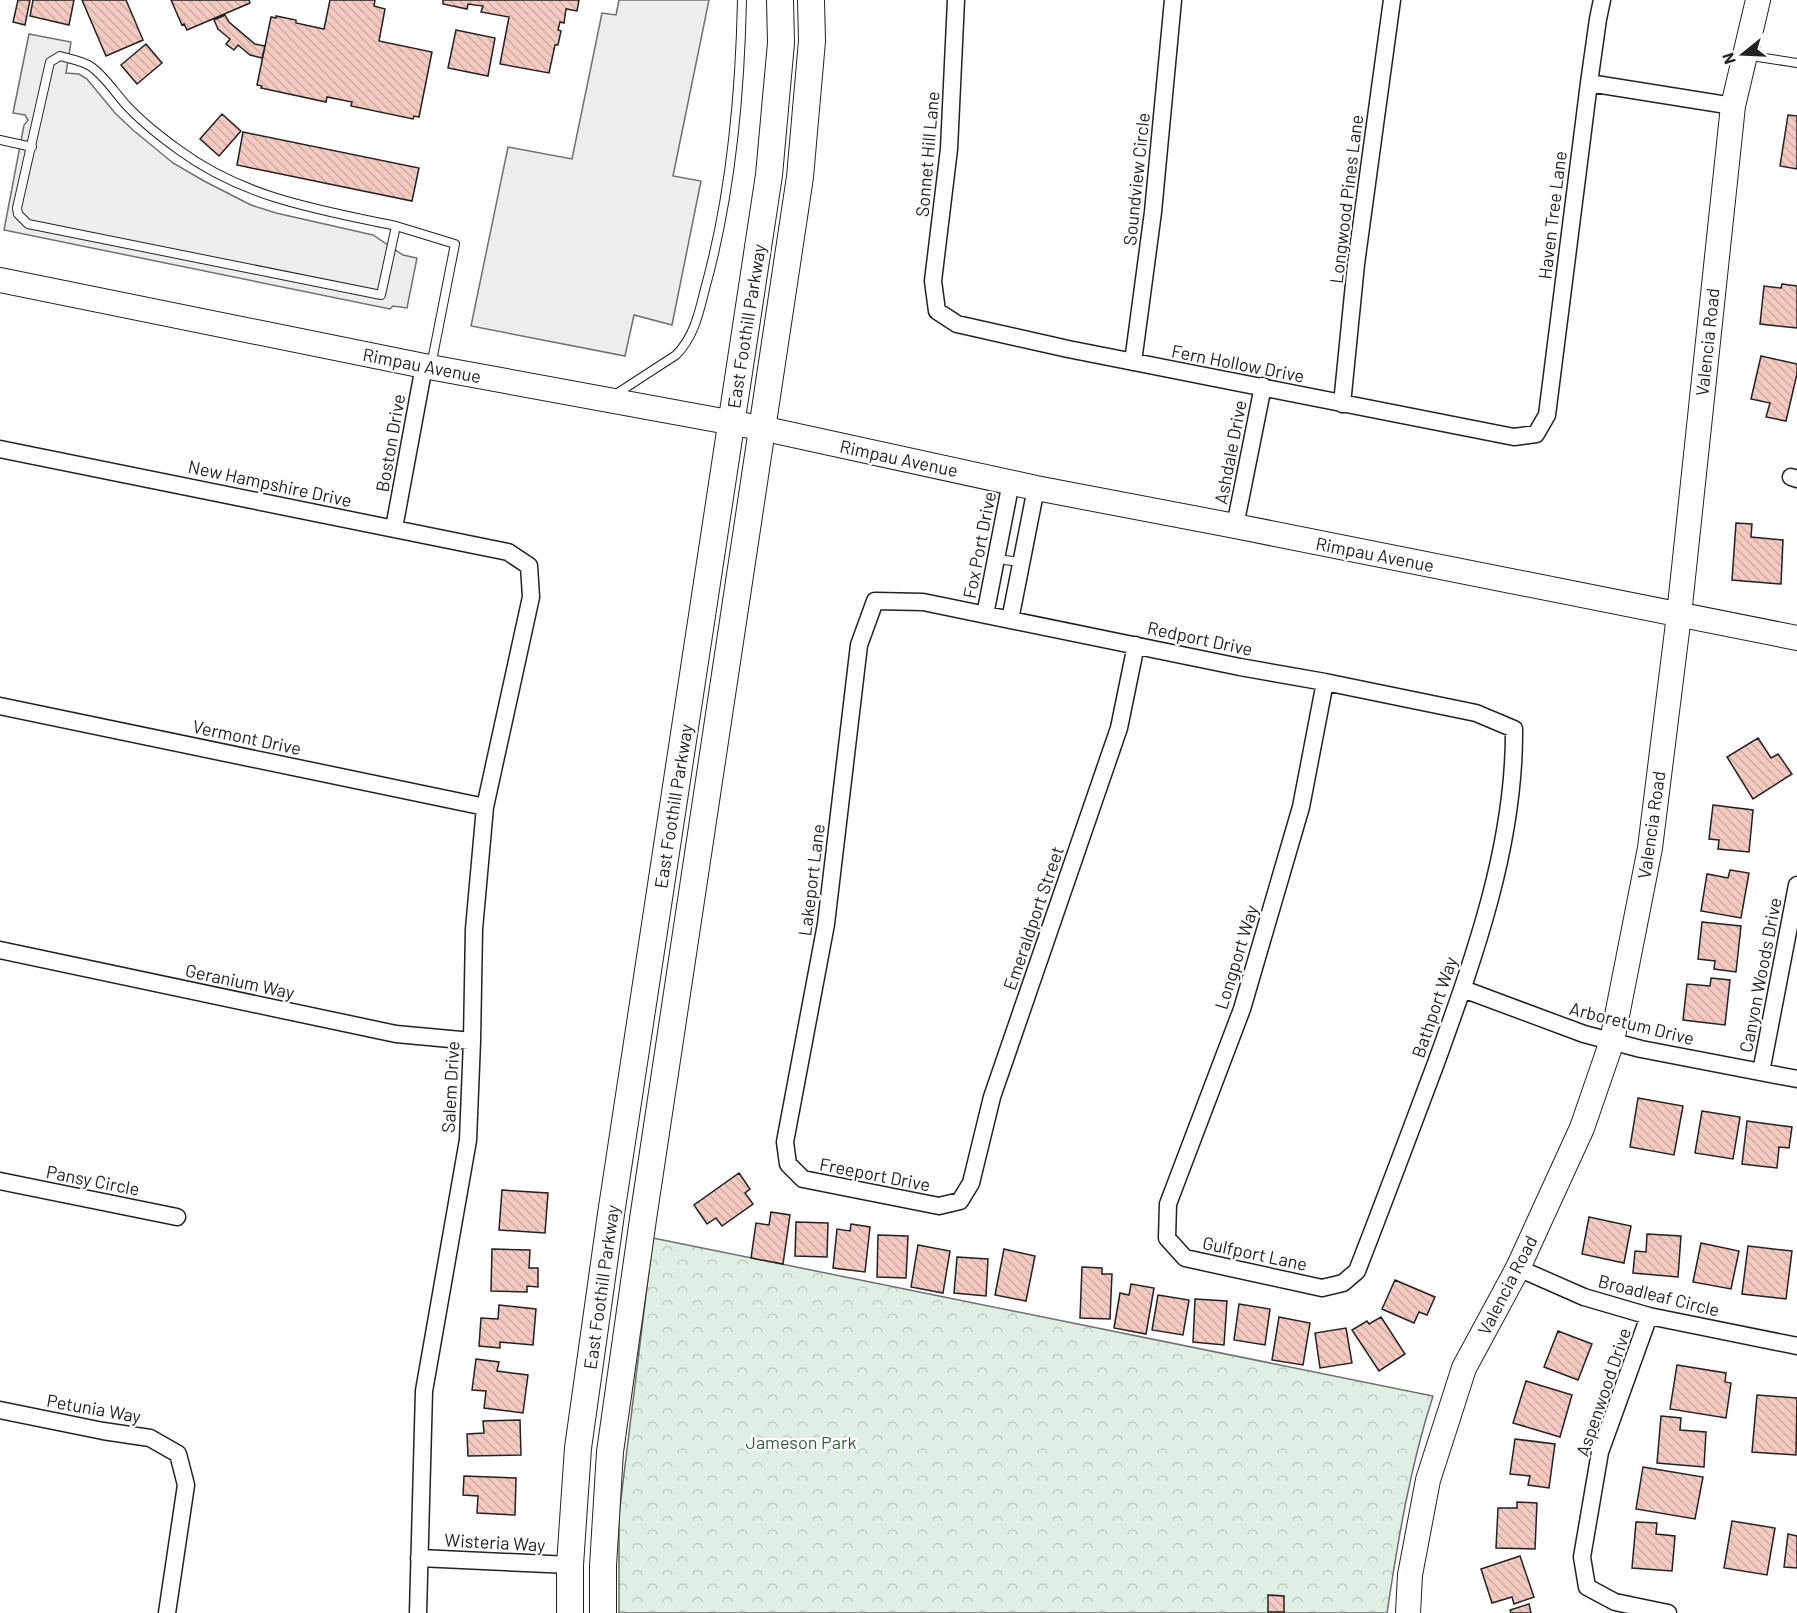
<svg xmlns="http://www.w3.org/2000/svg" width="1797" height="1613" viewBox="0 0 1797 1613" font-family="Barlow,sans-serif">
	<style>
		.forest { fill: url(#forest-crowns); stroke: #6f6f6f; stroke-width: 1.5 }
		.parking { fill: #ededed; stroke: #6f6f6f; stroke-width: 1.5 }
		.building { fill: url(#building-back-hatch); stroke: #222; stroke-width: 1.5 }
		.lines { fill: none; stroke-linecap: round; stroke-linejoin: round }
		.lane-casing { stroke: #222; stroke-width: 10 }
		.street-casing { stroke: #222; stroke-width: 19 }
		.secondary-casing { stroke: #222; stroke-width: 26 }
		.primary-casing { stroke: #222; stroke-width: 28 }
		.lane { stroke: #fff; stroke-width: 8 }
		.street { stroke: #fff; stroke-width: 16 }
		.secondary { stroke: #fff; stroke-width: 24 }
		.primary { stroke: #fff; stroke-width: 26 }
		.labels { text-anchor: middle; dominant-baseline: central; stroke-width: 4.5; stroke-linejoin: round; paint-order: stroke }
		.street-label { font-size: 18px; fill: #222; stroke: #fff }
		.park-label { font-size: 18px; fill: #2f5e38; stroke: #fff }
	</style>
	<defs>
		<pattern id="forest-crowns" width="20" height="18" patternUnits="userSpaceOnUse" patternTransform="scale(1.5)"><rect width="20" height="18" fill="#e0efe3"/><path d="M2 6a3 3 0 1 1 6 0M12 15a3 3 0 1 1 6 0" fill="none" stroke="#c0cdc2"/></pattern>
		<pattern id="building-back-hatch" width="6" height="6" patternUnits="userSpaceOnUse" patternTransform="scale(1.5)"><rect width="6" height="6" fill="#f3c9c0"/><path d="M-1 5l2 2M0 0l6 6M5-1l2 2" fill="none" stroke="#d0aca5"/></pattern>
	</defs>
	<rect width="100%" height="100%" fill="#fff"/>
	<path class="forest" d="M 653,1238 L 1433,1396 C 1410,1467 1398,1540 1387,1613 L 619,1613 L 619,1515 Z"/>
	<path class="parking" d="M 619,0 L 709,0 L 673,176 L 701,181 L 672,325 L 634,315 L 625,356 L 471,326 L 508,147 L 572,159 L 602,13 L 616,15 Z
		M 29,34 L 71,42 L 66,73 L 79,74 L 87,79 L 115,113 L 133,130 L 173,163 L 204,181 L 251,205 L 276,213 L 373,235 L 403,255 L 417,258 L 407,308 L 393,306 L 390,309 L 4,230 L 24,125 L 28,120 L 25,115 L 13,113 Z"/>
	<path class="building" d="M 18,0 L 30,0 L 25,25 L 13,22 Z
		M 33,0 L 74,0 L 69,25 L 30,16 Z
		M 82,0 L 126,0 L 143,40 L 106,56 Z
		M 171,0 L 249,0 L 250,3 L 187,30 L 184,24 L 182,25 Z
		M 330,0 L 375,0 L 374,6 L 385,9 L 379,41 L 432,52 L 419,117 L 414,116 L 413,119 L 351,106 L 352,102 L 327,97 L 326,102 L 261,88 L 262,86 L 257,85 L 271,17 L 276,18 L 276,16 L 296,20 L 296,23 L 324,29 Z
		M 443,0 L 579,0 L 577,11 L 566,9 L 564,23 L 560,22 L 558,30 L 561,31 L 558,45 L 555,45 L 549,73 L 500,64 L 509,17 L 481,12 L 483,6 L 468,4 L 467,9 L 443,4 Z
		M 225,15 L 229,22 L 255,44 L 265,46 L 262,58 L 250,55 L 238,45 L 234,50 L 226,44 L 230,39 L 218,29 L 214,20 Z
		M 456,30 L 495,38 L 488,76 L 448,68 Z
		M 146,44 L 162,63 L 137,84 L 121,65 Z
		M 222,114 L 241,131 L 219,156 L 200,139 Z
		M 1788,115 L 1797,116 L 1797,169 L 1780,166 Z
		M 243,132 L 419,168 L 412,201 L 237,165 Z
		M 1782,284 L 1797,286 L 1797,328 L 1760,324 L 1764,286 L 1781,288 Z
		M 1761,356 L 1797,364 L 1797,374 L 1786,421 L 1766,417 L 1770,403 L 1751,399 Z
		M 1736,523 L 1752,524 L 1751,537 L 1783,540 L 1781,584 L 1732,580 Z
		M 1758,738 L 1771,758 L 1778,754 L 1792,774 L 1753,799 L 1727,757 Z
		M 1713,805 L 1753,810 L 1749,852 L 1718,849 L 1719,840 L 1709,839 Z
		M 1730,870 L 1749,873 L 1741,918 L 1701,911 L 1707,874 L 1728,878 Z
		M 1702,922 L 1741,926 L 1736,972 L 1714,969 L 1715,961 L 1698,959 Z
		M 1711,978 L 1730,980 L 1725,1025 L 1683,1020 L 1687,984 L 1710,986 Z
		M 1638,1098 L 1683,1106 L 1674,1155 L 1630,1147 Z
		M 1702,1111 L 1740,1117 L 1733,1159 L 1695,1153 Z
		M 1747,1121 L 1792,1127 L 1789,1148 L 1779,1147 L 1777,1168 L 1742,1164 Z
		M 739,1173 L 750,1189 L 745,1193 L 753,1204 L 722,1226 L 716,1218 L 707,1224 L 694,1205 Z
		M 502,1190 L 548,1193 L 545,1233 L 499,1230 Z
		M 771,1212 L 790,1215 L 783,1264 L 751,1258 L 756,1223 L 769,1225 Z
		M 1589,1217 L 1631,1226 L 1624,1263 L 1582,1254 Z
		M 796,1222 L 828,1223 L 827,1257 L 795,1256 Z
		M 851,1224 L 870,1227 L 865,1272 L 833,1268 L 837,1229 L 850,1231 Z
		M 1647,1234 L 1681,1236 L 1678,1277 L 1633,1273 L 1635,1251 L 1646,1252 Z
		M 878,1235 L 908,1236 L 906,1278 L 877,1277 Z
		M 1701,1243 L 1739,1251 L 1731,1289 L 1693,1282 Z
		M 918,1245 L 950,1251 L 943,1293 L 911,1287 Z
		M 1748,1246 L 1792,1251 L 1786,1299 L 1742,1294 Z
		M 492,1249 L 530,1250 L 529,1268 L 538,1268 L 538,1287 L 527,1286 L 527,1292 L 491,1291 Z
		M 1004,1249 L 1035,1256 L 1026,1301 L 995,1295 Z
		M 957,1257 L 988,1259 L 986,1296 L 954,1293 Z
		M 1082,1267 L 1102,1268 L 1102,1274 L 1112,1274 L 1110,1319 L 1080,1318 Z
		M 1395,1280 L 1435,1297 L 1427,1315 L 1419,1312 L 1414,1323 L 1382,1309 Z
		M 1131,1284 L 1154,1288 L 1146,1334 L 1114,1328 L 1120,1293 L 1129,1295 Z
		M 1158,1295 L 1189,1300 L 1183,1335 L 1152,1330 Z
		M 1195,1299 L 1227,1301 L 1224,1345 L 1193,1342 Z
		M 1239,1304 L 1270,1309 L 1265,1345 L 1234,1340 Z
		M 499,1305 L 536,1309 L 533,1345 L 500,1342 L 500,1348 L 479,1346 L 481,1318 L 498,1319 Z
		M 1279,1317 L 1310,1323 L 1303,1365 L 1272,1360 Z
		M 1381,1317 L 1405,1354 L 1379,1371 L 1352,1330 L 1367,1321 L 1369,1324 Z
		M 1346,1328 L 1352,1363 L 1320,1368 L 1315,1333 Z
		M 1558,1331 L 1592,1344 L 1578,1380 L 1544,1367 Z
		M 476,1359 L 499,1362 L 497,1371 L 528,1375 L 523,1413 L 484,1408 L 486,1391 L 472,1390 Z
		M 1677,1365 L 1726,1373 L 1725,1382 L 1731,1383 L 1726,1418 L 1670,1409 Z
		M 1526,1381 L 1572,1395 L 1560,1437 L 1513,1423 Z
		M 1757,1395 L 1797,1398 L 1796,1455 L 1752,1452 Z
		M 1661,1416 L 1681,1418 L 1680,1430 L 1706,1432 L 1704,1467 L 1657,1463 Z
		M 520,1420 L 521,1455 L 468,1456 L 467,1434 L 484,1433 L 483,1421 Z
		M 1515,1439 L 1555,1444 L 1549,1488 L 1528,1485 L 1530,1476 L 1510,1474 Z
		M 1643,1467 L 1703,1477 L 1695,1519 L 1636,1509 Z
		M 464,1476 L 516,1478 L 515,1515 L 477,1513 L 478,1496 L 463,1495 Z
		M 1517,1502 L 1537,1503 L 1535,1549 L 1496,1548 L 1498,1508 L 1517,1508 Z
		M 1732,1521 L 1775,1528 L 1767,1575 L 1724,1568 Z
		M 1636,1522 L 1657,1523 L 1656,1534 L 1675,1536 L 1672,1571 L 1632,1568 Z
		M 1788,1534 L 1797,1536 L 1797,1568 L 1784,1567 Z
		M 1520,1556 L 1534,1597 L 1514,1604 L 1512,1597 L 1492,1603 L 1481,1569 Z
		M 1268,1595 L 1284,1596 L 1284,1612 L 1268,1612 Z
		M 1529,1604 L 1531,1613 L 1511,1613 L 1510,1610 Z"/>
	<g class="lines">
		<defs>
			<path id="lane" d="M 1745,55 L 1797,63
				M 0,140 L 32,147
				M 396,226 C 319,210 244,198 179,150 C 161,137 142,122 127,106 C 115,93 104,75 90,66 C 81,60 70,59 60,56 L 50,62 L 17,208 L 18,214 L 28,224 L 381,295 L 396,226 L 455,244 L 431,366
				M 613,396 L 676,355 C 694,337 699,313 705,289 C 731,196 740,97 742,0
				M 996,559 L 1021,562"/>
			<path id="street" d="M 956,0 L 949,149 L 933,281 L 937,311 L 957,324 L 1068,349 L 1514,437 L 1536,434 L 1547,415 L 1589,83 L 1598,19 L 1602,0
				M 1589,83 L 1733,106
				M 1133,362 L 1153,212 L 1173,0
				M 1342,404 L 1356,264 L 1392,0
				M 0,449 L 508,552 L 529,566 L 531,597 L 485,807 L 474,929 L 472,1041 L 468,1140 L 424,1391 L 418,1613
				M 1791,477 L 1797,479
				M 1235,526 L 1263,386
				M 394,528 L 424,366
				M 985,615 L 1011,482
				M 1010,620 L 1036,488
				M 1136,645 L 1119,728 L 992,1097 L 971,1183 L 960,1201 L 939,1206 L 803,1179 L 788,1164 L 785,1142 L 826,924 L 859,645 L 875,601 L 923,602 L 1240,667 L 1325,682 L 1476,713 L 1514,729 C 1515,844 1475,955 1436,1063 C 1410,1132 1384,1202 1357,1271 L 1343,1283 L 1322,1288 L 1185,1258 L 1167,1238 L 1168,1204 L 1242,1009 L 1301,807 L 1325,682
				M 0,706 L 485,807
				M 0,950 L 396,1034 L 472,1041
				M 1463,989 L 1584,1034 L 1641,1049 L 1797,1079
				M 1761,1072 L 1797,885
				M 0,1181 L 177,1217
				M 1518,1268 L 1584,1297 L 1649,1316 L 1797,1346
				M 1649,1316 L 1600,1452 L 1582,1557 L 1587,1587 L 1615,1602 L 1668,1613
				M 0,1410 L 103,1431 L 150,1438 L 178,1454 L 186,1485 L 167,1613
				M 419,1558 L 570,1565"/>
			<path id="secondary" d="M 0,280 L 424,366 L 761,428 L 1036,488 L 1235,526 L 1797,638
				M 1408,1613 L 1410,1575 L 1428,1480 L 1464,1368 L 1518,1268 L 1582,1128 L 1612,1041 L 1650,848 L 1679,615 L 1733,106 L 1758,0"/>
			<path id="primary" d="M 570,1613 L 570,1565 L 578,1448 L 611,1214 L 769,175 L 781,43 L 780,0
				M 603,1613 L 603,1566 L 610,1452 L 643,1219 L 800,177 L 812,41 L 811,0"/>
		</defs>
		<use href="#lane" class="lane-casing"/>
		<use href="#street" class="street-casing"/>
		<use href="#secondary" class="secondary-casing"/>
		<use href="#primary" class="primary-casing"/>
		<use href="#lane" class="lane"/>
		<use href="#street" class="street"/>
		<use href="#secondary" class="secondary"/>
		<use href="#primary" class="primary"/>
	</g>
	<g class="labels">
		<g class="street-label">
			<text transform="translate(927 154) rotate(-85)">Sonnet Hill Lane</text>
			<text transform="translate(1136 179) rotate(-84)">Soundview Circle</text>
			<text transform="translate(1346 199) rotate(-83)">Longwood Pines Lane</text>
			<text transform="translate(1552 215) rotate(-83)">Haven Tree Lane</text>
			<text transform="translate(746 326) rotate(-81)">East Foothill Parkway</text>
			<text transform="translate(1707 342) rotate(-84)">Valencia Road</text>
			<text transform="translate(1238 363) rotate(11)">Fern Hollow Drive</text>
			<text transform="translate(422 365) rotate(11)">Rimpau Avenue</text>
			<text transform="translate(390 443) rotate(-80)">Boston Drive</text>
			<text transform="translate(1230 452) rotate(-79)">Ashdale Drive</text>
			<text transform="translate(899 458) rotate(12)">Rimpau Avenue</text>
			<text transform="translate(270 483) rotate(12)">New Hampshire Drive</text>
			<text transform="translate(979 545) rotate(-79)">Fox Port Drive</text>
			<text transform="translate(1375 554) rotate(11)">Rimpau Avenue</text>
			<text transform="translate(1200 638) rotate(12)">Redport Drive</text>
			<text transform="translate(247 737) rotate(12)">Vermont Drive</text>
			<text transform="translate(673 806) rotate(-81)">East Foothill Parkway</text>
			<text transform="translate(1651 825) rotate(-82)">Valencia Road</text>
			<text transform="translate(811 880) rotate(-83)">Lakeport Lane</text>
			<text transform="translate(1033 918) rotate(-71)">Emeraldport Street</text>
			<text transform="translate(1236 957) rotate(-73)">Longport Way</text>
			<text transform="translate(1760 975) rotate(-79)">Canyon Woods Drive</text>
			<text transform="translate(240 981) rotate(12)">Geranium Way</text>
			<text transform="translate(1434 1007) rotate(-71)">Bathport Way</text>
			<text transform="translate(1632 1023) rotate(14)">Arboretum Drive</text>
			<text transform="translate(450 1087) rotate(-87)">Salem Drive</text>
			<text transform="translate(875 1174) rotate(11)">Freeport Drive</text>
			<text transform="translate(93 1180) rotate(11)">Pansy Circle</text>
			<text transform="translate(1255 1253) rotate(12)">Gulfport Lane</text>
			<text transform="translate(1507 1285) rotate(-63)">Valencia Road</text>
			<text transform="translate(601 1287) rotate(-82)">East Foothill Parkway</text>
			<text transform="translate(1659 1295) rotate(14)">Broadleaf Circle</text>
			<text transform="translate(1603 1392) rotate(-71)">Aspenwood Drive</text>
			<text transform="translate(94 1408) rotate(10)">Petunia Way</text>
			<text transform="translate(495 1542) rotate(3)">Wisteria Way</text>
		</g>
		<g class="park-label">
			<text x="801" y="1442">Jameson Park</text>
		</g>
	</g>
	<g transform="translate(1743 54) rotate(252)" stroke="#ffffff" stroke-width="4.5" paint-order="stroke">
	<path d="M0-4.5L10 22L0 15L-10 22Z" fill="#222222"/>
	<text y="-9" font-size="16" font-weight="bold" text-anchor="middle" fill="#222222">N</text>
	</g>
</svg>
